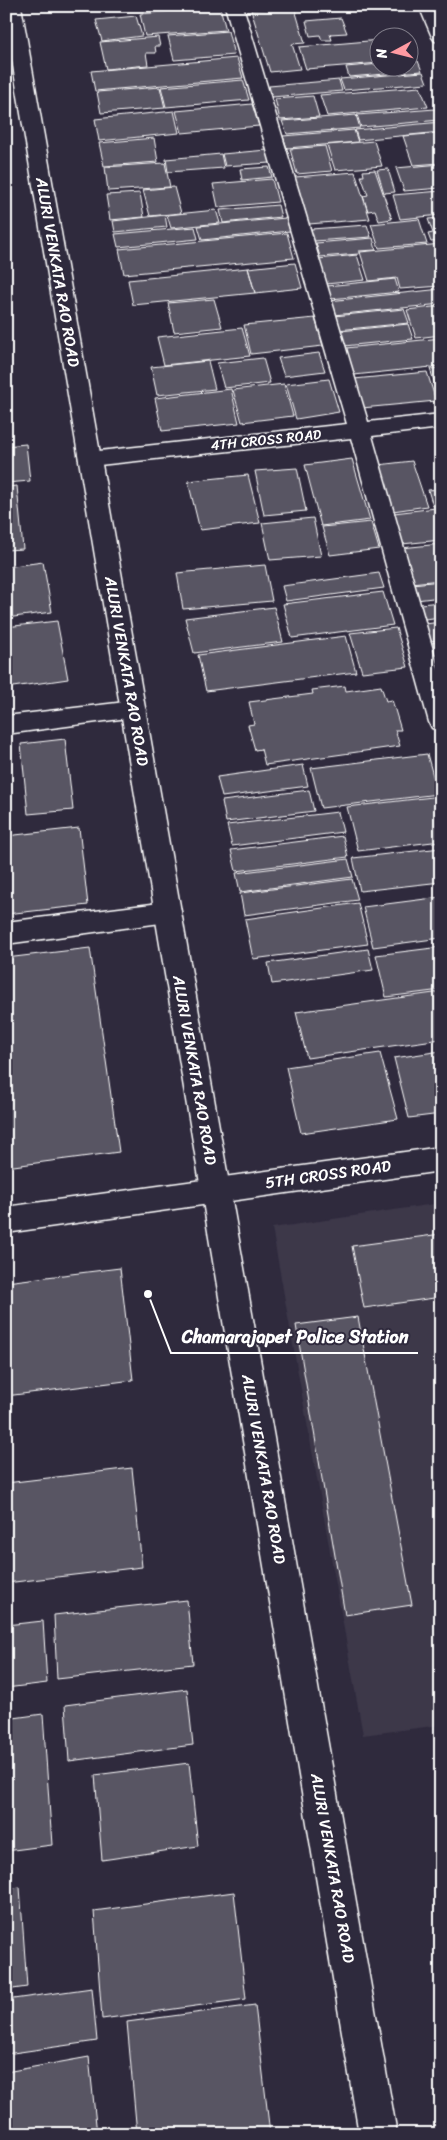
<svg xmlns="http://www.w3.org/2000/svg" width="447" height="2140" viewBox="0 0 447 2140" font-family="Sriracha,sans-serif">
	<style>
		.built { fill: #3c3749 }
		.building { fill: #595564; stroke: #fff }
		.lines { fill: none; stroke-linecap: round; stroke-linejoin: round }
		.minor-casing { stroke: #fff; stroke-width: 3 }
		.major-casing { stroke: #fff; stroke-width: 3 }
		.minor { fill: #2f2a3d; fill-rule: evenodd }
		.major { fill: #2f2a3d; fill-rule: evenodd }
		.labels { text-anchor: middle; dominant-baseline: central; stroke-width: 4; stroke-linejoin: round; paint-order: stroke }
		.far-street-label { font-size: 14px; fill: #fff; stroke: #2f2a3d }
		.street-label { font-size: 16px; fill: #fff; stroke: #2f2a3d }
		.leader { fill: none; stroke: #fff; stroke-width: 2 }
		.callout-dot { fill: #fff; stroke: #2f2a3d; stroke-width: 2 }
		.callout-label { font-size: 18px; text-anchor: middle; font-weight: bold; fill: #fff; stroke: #2f2a3d; stroke-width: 4; stroke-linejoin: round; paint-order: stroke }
	</style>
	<rect width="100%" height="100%" fill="#2f2a3d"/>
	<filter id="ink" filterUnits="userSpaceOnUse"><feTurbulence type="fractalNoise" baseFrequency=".02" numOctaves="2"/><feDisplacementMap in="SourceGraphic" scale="10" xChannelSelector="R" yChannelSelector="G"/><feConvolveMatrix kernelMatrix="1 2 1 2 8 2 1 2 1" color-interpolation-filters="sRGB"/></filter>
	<g filter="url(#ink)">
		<path class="built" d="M 441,1203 L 441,1725 L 363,1735 L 272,1228 Z"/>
		<path class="building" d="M 294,6 L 305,43 L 292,44 L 300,69 L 270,72 L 251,10 Z
			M 368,6 L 396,6 L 397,9 L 370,12 Z
			M 220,7 L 226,30 L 145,36 L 140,14 Z
			M 136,16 L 142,36 L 102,41 L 96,20 Z
			M 341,18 L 347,33 L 330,34 L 332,40 L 322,40 L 320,35 L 310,36 L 306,21 Z
			M 228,31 L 234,55 L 174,60 L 168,36 Z
			M 158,37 L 160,46 L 155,46 L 156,53 L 146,53 L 148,65 L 106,69 L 100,42 Z
			M 380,40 L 380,63 L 306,69 L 299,47 Z
			M 237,58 L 243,78 L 95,91 L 91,71 Z
			M 418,61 L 422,71 L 349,77 L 346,67 L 380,64 L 380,68 L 410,68 L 410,62 Z
			M 423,72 L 427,83 L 344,90 L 340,79 Z
			M 243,80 L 249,100 L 166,107 L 161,87 Z
			M 339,80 L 342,91 L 272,97 L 269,86 Z
			M 160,87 L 165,108 L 101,113 L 97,92 Z
			M 420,87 L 428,107 L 327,116 L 320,95 Z
			M 313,96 L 319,117 L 280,120 L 275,99 Z
			M 252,104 L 259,126 L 182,133 L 176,111 Z
			M 435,109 L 440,120 L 361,127 L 357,115 Z
			M 174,111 L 179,133 L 99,141 L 95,119 Z
			M 356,115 L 360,128 L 287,134 L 282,121 Z
			M 441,122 L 441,132 L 358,140 L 355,130 Z
			M 354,130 L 358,142 L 287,148 L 283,136 Z
			M 441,133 L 441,163 L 413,165 L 403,136 Z
			M 154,138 L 158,162 L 104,166 L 99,143 Z
			M 374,141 L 382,166 L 335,170 L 327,145 Z
			M 325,146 L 332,171 L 297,174 L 290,149 Z
			M 267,150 L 270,163 L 225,166 L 222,154 Z
			M 221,154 L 224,168 L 168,172 L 166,159 Z
			M 165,163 L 170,187 L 108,191 L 105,167 Z
			M 441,164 L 441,188 L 404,191 L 396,168 Z
			M 269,167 L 272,177 L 242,180 L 240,169 Z
			M 388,169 L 395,192 L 384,193 L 377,170 Z
			M 375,170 L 392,219 L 379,221 L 375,210 L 368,211 L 363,196 L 368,195 L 361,176 L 364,176 L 363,171 Z
			M 355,172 L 370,219 L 309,224 L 295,177 Z
			M 272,179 L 278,202 L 218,207 L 213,184 Z
			M 174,187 L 181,213 L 150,216 L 143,190 Z
			M 441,191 L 441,215 L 400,219 L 393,195 Z
			M 140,193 L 144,217 L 110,220 L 106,195 Z
			M 278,205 L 281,217 L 223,223 L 220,210 Z
			M 216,210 L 220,223 L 171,228 L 167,215 Z
			M 165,215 L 167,227 L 115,232 L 113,221 Z
			M 286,218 L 290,231 L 202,240 L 198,226 Z
			M 441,218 L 441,241 L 431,242 L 428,234 L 433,233 L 428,219 Z
			M 419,219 L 427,244 L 379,248 L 371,224 Z
			M 367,225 L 371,237 L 314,241 L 311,229 Z
			M 195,227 L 198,239 L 118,247 L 115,234 Z
			M 287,233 L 294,258 L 124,274 L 119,249 Z
			M 373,238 L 376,250 L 359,251 L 359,254 L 320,257 L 316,243 Z
			M 441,244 L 441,286 L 400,289 L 397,278 L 369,281 L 360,252 Z
			M 357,255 L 365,280 L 326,284 L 318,259 Z
			M 295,263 L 302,288 L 255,293 L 248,268 Z
			M 248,268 L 255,293 L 133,305 L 128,280 Z
			M 395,279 L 399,292 L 331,299 L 327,286 Z
			M 441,289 L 441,304 L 334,315 L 329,301 Z
			M 214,299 L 222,327 L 174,332 L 168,303 Z
			M 441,306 L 441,335 L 416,338 L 407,310 Z
			M 404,309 L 409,323 L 338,330 L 334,316 Z
			M 315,318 L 323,346 L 251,354 L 244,325 Z
			M 408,324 L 413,339 L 344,346 L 340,331 Z
			M 242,328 L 250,356 L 164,365 L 157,337 Z
			M 441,338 L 441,366 L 354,375 L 346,348 Z
			M 319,353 L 325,371 L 284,376 L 278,358 Z
			M 263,358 L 270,383 L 224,388 L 217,363 Z
			M 208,361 L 215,389 L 157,395 L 151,367 Z
			M 441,368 L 441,399 L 440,399 L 430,369 Z
			M 427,372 L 436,401 L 362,408 L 354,379 Z
			M 329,379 L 339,412 L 296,419 L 286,384 Z
			M 284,384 L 293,416 L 242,422 L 233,390 Z
			M 231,389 L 239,423 L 162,431 L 155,398 Z
			M 26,444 L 30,481 L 6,483 L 6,446 Z
			M 352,459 L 370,520 L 321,526 L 305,465 Z
			M 412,461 L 427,506 L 393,511 L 378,465 Z
			M 297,468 L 306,511 L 264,515 L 255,471 Z
			M 248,475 L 260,523 L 200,530 L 188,481 Z
			M 17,486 L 23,549 L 6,550 L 6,487 Z
			M 441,489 L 441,505 L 433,506 L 428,490 Z
			M 436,508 L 437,512 L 441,512 L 441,540 L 402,544 L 394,513 Z
			M 313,518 L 321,556 L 270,560 L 262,523 Z
			M 371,522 L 379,549 L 330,555 L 322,527 Z
			M 441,544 L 441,580 L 411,583 L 401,548 Z
			M 43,562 L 52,612 L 6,618 L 6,567 Z
			M 265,565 L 272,601 L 183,609 L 177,573 Z
			M 379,573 L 384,588 L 286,601 L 282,586 Z
			M 441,581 L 441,597 L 416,600 L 412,584 Z
			M 383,592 L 393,625 L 292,638 L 283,604 Z
			M 441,602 L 441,617 L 425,619 L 420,604 Z
			M 274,607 L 283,642 L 194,653 L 185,618 Z
			M 57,621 L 68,679 L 6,688 L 6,627 Z
			M 441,622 L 441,640 L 430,641 L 425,624 Z
			M 396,628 L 408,667 L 362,672 L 350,633 Z
			M 346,636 L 356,672 L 206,691 L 198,655 Z
			M 441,642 L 441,660 L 435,661 L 430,643 Z
			M 345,686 L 346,691 L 381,686 L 386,701 L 392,700 L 401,730 L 395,730 L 400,746 L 265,765 L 261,749 L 255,750 L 248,725 L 254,724 L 249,702 L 313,694 L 312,690 Z
			M 65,739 L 73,810 L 28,814 L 21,744 Z
			M 427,754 L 438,794 L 321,808 L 311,768 Z
			M 303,765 L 308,786 L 222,797 L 217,777 Z
			M 309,790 L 314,811 L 226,822 L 222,801 Z
			M 441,796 L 441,841 L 358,851 L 347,807 Z
			M 338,812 L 343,832 L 232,846 L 227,825 Z
			M 79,828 L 88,905 L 6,914 L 6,836 Z
			M 343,836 L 348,857 L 236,871 L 231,850 Z
			M 441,848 L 441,882 L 360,891 L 353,858 Z
			M 348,859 L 353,877 L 240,892 L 236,873 Z
			M 352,879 L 358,900 L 244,915 L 240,893 Z
			M 441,897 L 441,938 L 373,947 L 363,907 Z
			M 358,903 L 368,944 L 253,959 L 245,919 Z
			M 441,947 L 441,990 L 386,997 L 376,955 Z
			M 90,948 L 119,1152 L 6,1167 L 6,958 Z
			M 368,949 L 373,970 L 272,984 L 268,963 Z
			M 441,992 L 441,1039 L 307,1058 L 296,1012 Z
			M 441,1051 L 441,1114 L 409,1118 L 394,1058 Z
			M 380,1053 L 398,1119 L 301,1133 L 286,1067 Z
			M 441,1234 L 441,1297 L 364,1308 L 352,1246 Z
			M 120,1268 L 133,1380 L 6,1396 L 6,1282 Z
			M 358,1317 L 412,1605 L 345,1615 L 296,1325 Z
			M 132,1468 L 142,1567 L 6,1583 L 6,1483 Z
			M 187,1600 L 193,1664 L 57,1679 L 54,1615 Z
			M 43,1621 L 47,1683 L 6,1688 L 6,1625 Z
			M 187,1689 L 193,1745 L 69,1761 L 65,1705 Z
			M 43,1714 L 52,1845 L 6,1851 L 6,1719 Z
			M 189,1763 L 198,1846 L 102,1860 L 95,1775 Z
			M 20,1887 L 27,1987 L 6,1990 L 6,1889 Z
			M 234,1892 L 246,1999 L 102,2019 L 94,1911 Z
			M 92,1988 L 97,2041 L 6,2054 L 6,2000 Z
			M 255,2005 L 270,2134 L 137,2134 L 127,2022 Z
			M 89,2057 L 97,2134 L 6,2134 L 6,2072 Z"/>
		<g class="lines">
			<defs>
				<path id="minor" d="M 225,6 L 243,6 L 368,422 L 441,414 L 441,428 L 372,436 L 441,678 L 441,731 L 432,728 L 429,722 L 351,438 L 90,466 L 82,464 L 79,459 L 82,454 L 90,452 L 347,424 Z
					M 419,6 L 437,6 L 441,15 L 441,42 L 435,41 L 432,37 Z
					M 134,701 L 143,704 L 146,710 L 143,716 L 6,734 L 6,716 Z
					M 168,902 L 177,905 L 181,912 L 177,919 L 168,922 L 6,944 L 6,922 Z
					M 441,1147 L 441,1171 L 6,1233 L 6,1207 Z"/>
				<path id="major" d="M 6,6 L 21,6 L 397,2134 L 359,2134 L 6,24 Z"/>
			</defs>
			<use href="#minor" class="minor-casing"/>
			<use href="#major" class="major-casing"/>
			<use href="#minor" class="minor"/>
			<use href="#major" class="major"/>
		</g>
	</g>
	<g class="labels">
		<g class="far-street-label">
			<text transform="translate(266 440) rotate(-6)">4TH CROSS ROAD</text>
		</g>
		<g class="street-label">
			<text transform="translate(58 272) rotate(80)">ALURI VENKATA RAO ROAD</text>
			<text transform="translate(127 671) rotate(80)">ALURI VENKATA RAO ROAD</text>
			<text transform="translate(195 1070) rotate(80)">ALURI VENKATA RAO ROAD</text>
			<text transform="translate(328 1174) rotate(-8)">5TH CROSS ROAD</text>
			<text transform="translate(264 1469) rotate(80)">ALURI VENKATA RAO ROAD</text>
			<text transform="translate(333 1868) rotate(80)">ALURI VENKATA RAO ROAD</text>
		</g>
	</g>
	<path class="leader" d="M148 1294L171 1353H418"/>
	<circle class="callout-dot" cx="148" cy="1294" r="5"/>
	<g class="callout-label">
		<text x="295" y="1343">Chamarajapet Police Station</text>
	</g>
	<rect width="447" height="2140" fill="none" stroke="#2f2a3d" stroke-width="25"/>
	<rect x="12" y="12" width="422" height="2115" fill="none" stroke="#fff" stroke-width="2" filter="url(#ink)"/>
	<g transform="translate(394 52) rotate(263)"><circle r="24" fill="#2f2a3d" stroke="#827f8b"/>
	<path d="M0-4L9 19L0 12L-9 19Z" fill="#ff9aa2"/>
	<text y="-8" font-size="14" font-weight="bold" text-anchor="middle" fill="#ffffff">N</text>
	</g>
</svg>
